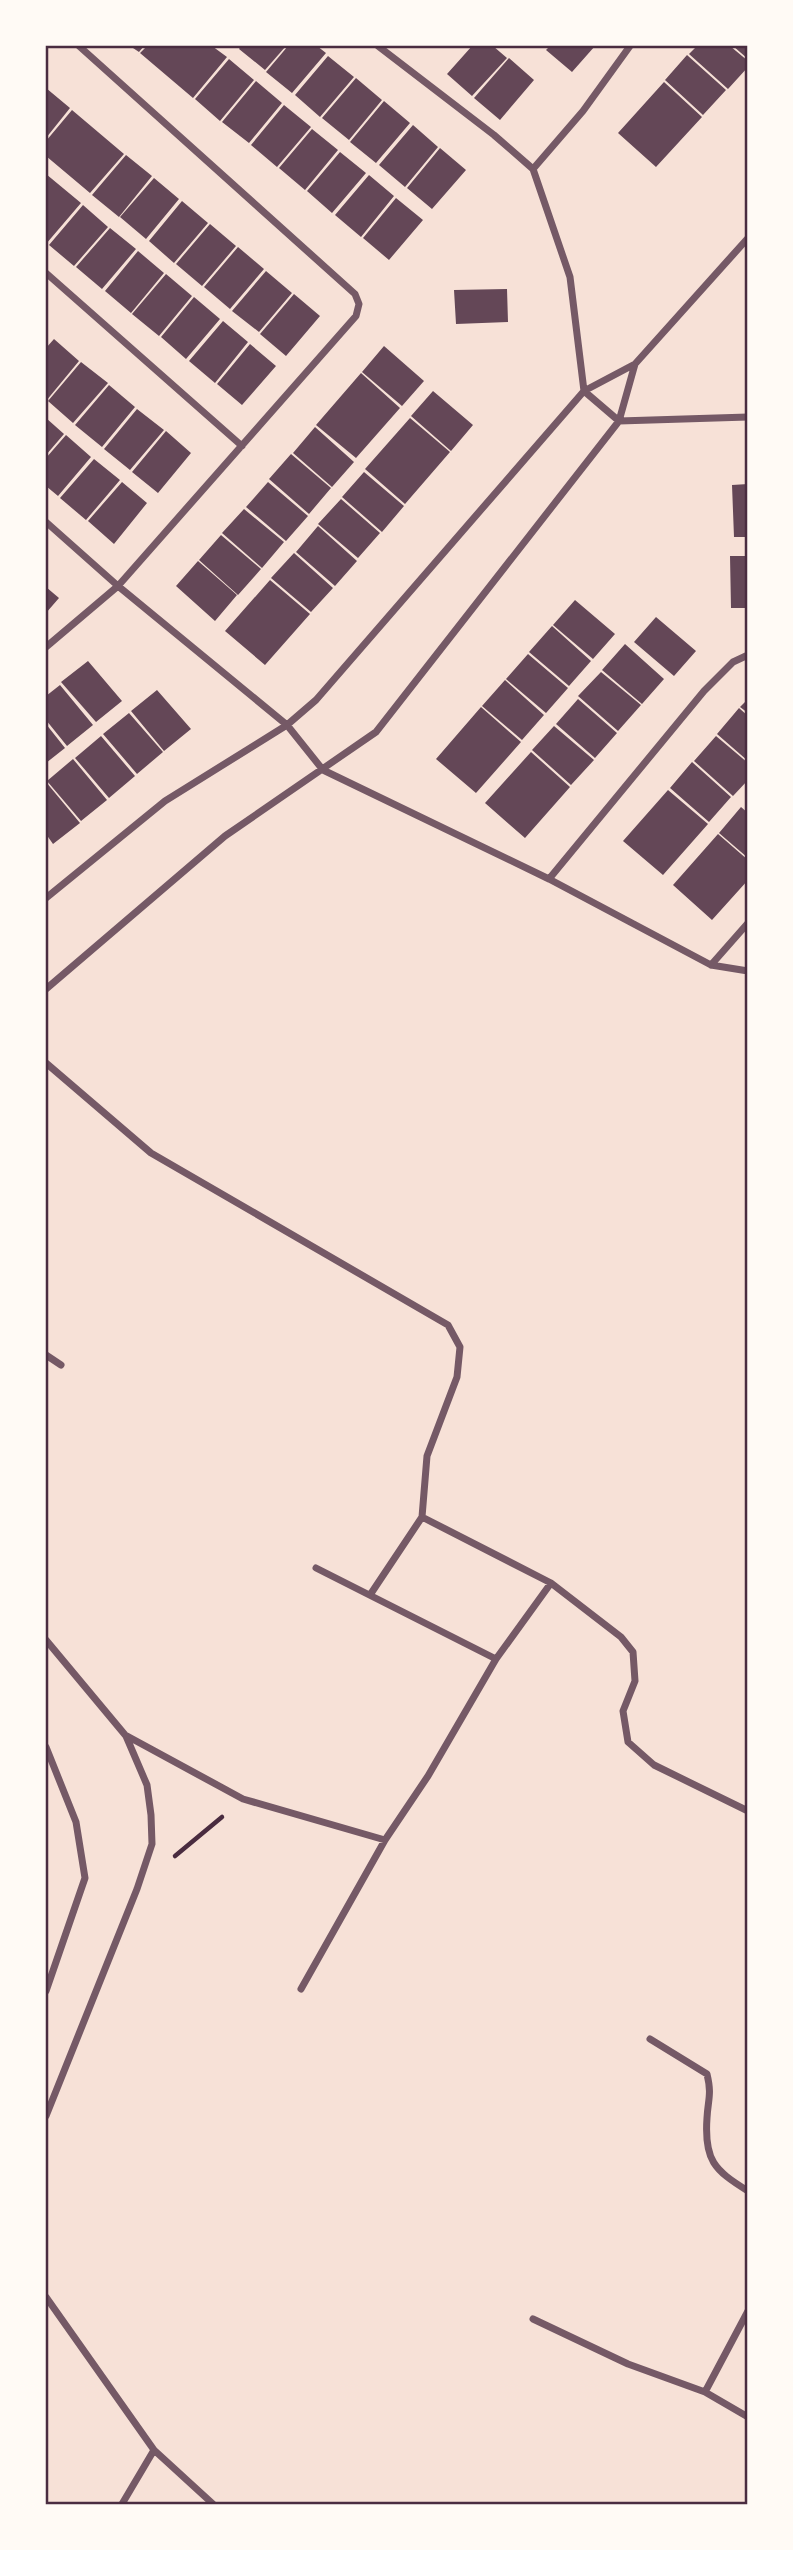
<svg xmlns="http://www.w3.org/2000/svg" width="793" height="2550" viewBox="0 0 793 2550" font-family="Quicksand,sans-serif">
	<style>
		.building { fill: #644757 }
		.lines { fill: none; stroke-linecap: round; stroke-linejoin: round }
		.path { stroke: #4a2c40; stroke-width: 4.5 }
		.minor { stroke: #755966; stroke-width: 7 }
		.neatline { fill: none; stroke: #4a2c40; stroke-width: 2.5 }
	</style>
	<rect width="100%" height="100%" fill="#f7e1d7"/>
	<path class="building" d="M 130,46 L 144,46 L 139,52 Z
		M 147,46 L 212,46 L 227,57 L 193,98 L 140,53 Z
		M 241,46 L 286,46 L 265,70 L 239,49 Z
		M 288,46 L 317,46 L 326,53 L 292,93 L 266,72 Z
		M 472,46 L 493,46 L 507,58 L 472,96 L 447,74 Z
		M 550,46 L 595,46 L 572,72 L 546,50 Z
		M 697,46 L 730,46 L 748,61 L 748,67 L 728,89 L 689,54 Z
		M 733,46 L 748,46 L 748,59 Z
		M 687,55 L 726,90 L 703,115 L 665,80 Z
		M 328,56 L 354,77 L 320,117 L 295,95 Z
		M 509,58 L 534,80 L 500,120 L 474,98 Z
		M 229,59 L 254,80 L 220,121 L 195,99 Z
		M 356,78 L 382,100 L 349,140 L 322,118 Z
		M 256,81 L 282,103 L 249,143 L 222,122 Z
		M 664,82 L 702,117 L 656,167 L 618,133 Z
		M 46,88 L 70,108 L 46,138 Z
		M 384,101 L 410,123 L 376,163 L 350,142 Z
		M 284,105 L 311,127 L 277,167 L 251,145 Z
		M 72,110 L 124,154 L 90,193 L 46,156 L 46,141 Z
		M 413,125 L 438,147 L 405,187 L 379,165 Z
		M 312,129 L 338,150 L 305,190 L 279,168 Z
		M 440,148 L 466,170 L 432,209 L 407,188 Z
		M 340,152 L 366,173 L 332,213 L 307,191 Z
		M 126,155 L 152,176 L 119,217 L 92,195 Z
		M 46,174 L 81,203 L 46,244 Z
		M 369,175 L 394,196 L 361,237 L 335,215 Z
		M 154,178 L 179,199 L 146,239 L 120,217 Z
		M 396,198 L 423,220 L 389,260 L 363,238 Z
		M 182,201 L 208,223 L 174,263 L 149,241 Z
		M 83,205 L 108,227 L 74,266 L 49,245 Z
		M 210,224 L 236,246 L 202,286 L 176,264 Z
		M 110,228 L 136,249 L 102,289 L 76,267 Z
		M 238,247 L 264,269 L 230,309 L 204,287 Z
		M 138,251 L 164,273 L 131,313 L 105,291 Z
		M 266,271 L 292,293 L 259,332 L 232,311 Z
		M 166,274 L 192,296 L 159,336 L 132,314 Z
		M 507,289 L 508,322 L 456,324 L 454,290 Z
		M 294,294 L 320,316 L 286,356 L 260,334 Z
		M 194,297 L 220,319 L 186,359 L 161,337 Z
		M 223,321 L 248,342 L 215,383 L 189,361 Z
		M 54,339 L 79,361 L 46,401 L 46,348 Z
		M 250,344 L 276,366 L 242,405 L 217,384 Z
		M 384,346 L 424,381 L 402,406 L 362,372 Z
		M 81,362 L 108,383 L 73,423 L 48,401 Z
		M 361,373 L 400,408 L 356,458 L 316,425 Z
		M 109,385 L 135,407 L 102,447 L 75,425 Z
		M 433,391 L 473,425 L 451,451 L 411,416 Z
		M 137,409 L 164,430 L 130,470 L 104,449 Z
		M 46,418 L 64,434 L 46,455 Z
		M 410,418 L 450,452 L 405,504 L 365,469 Z
		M 315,427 L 354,462 L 332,487 L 293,453 Z
		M 166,431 L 191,453 L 158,493 L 132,472 Z
		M 66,435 L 91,457 L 58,496 L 46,486 L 46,458 Z
		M 291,454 L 331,488 L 309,514 L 269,479 Z
		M 94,459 L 120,480 L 86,520 L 60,498 Z
		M 364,472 L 404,506 L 382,532 L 342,497 Z
		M 122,482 L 147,503 L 114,544 L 88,521 Z
		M 268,482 L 308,516 L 286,541 L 246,507 Z
		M 748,484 L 748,537 L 734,537 L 732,485 Z
		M 341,499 L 380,533 L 358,558 L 318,524 Z
		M 244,509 L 284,542 L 262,568 L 222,533 Z
		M 318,526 L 357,561 L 335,586 L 296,552 Z
		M 221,535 L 261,569 L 238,595 L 199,560 Z
		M 294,553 L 333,588 L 311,612 L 271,578 Z
		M 730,556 L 748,556 L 748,608 L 731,608 Z
		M 198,561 L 237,595 L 215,621 L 176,586 Z
		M 270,580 L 310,614 L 265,665 L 225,631 Z
		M 46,587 L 59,598 L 46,613 Z
		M 575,600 L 615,634 L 593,659 L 553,625 Z
		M 656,617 L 696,651 L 674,676 L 634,642 Z
		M 552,626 L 591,661 L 569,686 L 529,652 Z
		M 625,644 L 664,679 L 642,704 L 602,670 Z
		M 528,654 L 568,688 L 546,713 L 506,679 Z
		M 88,661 L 122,701 L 96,722 L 61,682 Z
		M 601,672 L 641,705 L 618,731 L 578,696 Z
		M 505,680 L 544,715 L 522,740 L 482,706 Z
		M 60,685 L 93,725 L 67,746 L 46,720 L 46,696 Z
		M 157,690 L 191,729 L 164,751 L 131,711 Z
		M 578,699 L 617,733 L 595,758 L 556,724 Z
		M 748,699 L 748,713 L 740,707 Z
		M 481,707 L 521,742 L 476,793 L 436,759 Z
		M 739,708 L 748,716 L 748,761 L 717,734 Z
		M 129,713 L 163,752 L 137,774 L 103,734 Z
		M 46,724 L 65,748 L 46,763 Z
		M 554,726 L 594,760 L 571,785 L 532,750 Z
		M 101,736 L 135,776 L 109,798 L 75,758 Z
		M 716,736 L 748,763 L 748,780 L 733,796 L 694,761 Z
		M 531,752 L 570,787 L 525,838 L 485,803 Z
		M 73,759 L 107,800 L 81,821 L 47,781 Z
		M 692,762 L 731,797 L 709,822 L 670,788 Z
		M 46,782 L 80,823 L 53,844 L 46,834 Z
		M 668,790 L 708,824 L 663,875 L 623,841 Z
		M 741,807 L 748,813 L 748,858 L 719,833 Z
		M 718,834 L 748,860 L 748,880 L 712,920 L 673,885 Z"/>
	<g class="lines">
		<path class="path" d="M 175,1856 L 222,1817"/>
		<path class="minor" d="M 378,46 L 494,135 L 533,169
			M 630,46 L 583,111 L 533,169 L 570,277 L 584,391 L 619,421 L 748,417
			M 46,273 L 242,446
			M 46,522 L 118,586 L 287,725 L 323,770 L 549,879 L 711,965 L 748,971
			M 46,647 L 118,586 L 356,316 L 359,304 L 355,294 L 79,46
			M 549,879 L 704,691 L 733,662 L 748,655
			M 46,898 L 165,801 L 287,725 L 316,700 L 584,391 L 635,364 L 748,238
			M 711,965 L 748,923
			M 46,989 L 225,836 L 376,732 L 619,421 L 635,364
			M 46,1063 L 151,1153 L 448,1325 L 460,1347 L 457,1377 L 427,1456 L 422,1517 L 370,1595
			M 46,1355 L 61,1365
			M 422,1517 L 551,1583 L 621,1637 L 633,1652 L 635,1681 L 623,1711 L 628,1742 L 654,1765 L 748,1811
			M 316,1568 L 496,1659
			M 46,1640 L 126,1736 L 147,1785 L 151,1815 L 152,1844 L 137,1889 L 46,2116
			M 127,1736 L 243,1799 L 385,1840
			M 46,1747 L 76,1822 L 85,1878 L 46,1991
			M 301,1989 L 385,1840 L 428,1776 L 496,1659 L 551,1583
			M 650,2039 L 707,2074 C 712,2095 708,2099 707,2118 C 704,2160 714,2170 748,2191
			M 46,2297 L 154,2450 L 213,2504
			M 533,2319 L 628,2364 L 705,2392 L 748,2417
			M 705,2392 L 748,2311
			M 122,2504 L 154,2450"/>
	</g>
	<rect width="793" height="2550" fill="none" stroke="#fffaf5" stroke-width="94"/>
	<rect x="47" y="47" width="699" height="2456" class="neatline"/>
</svg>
